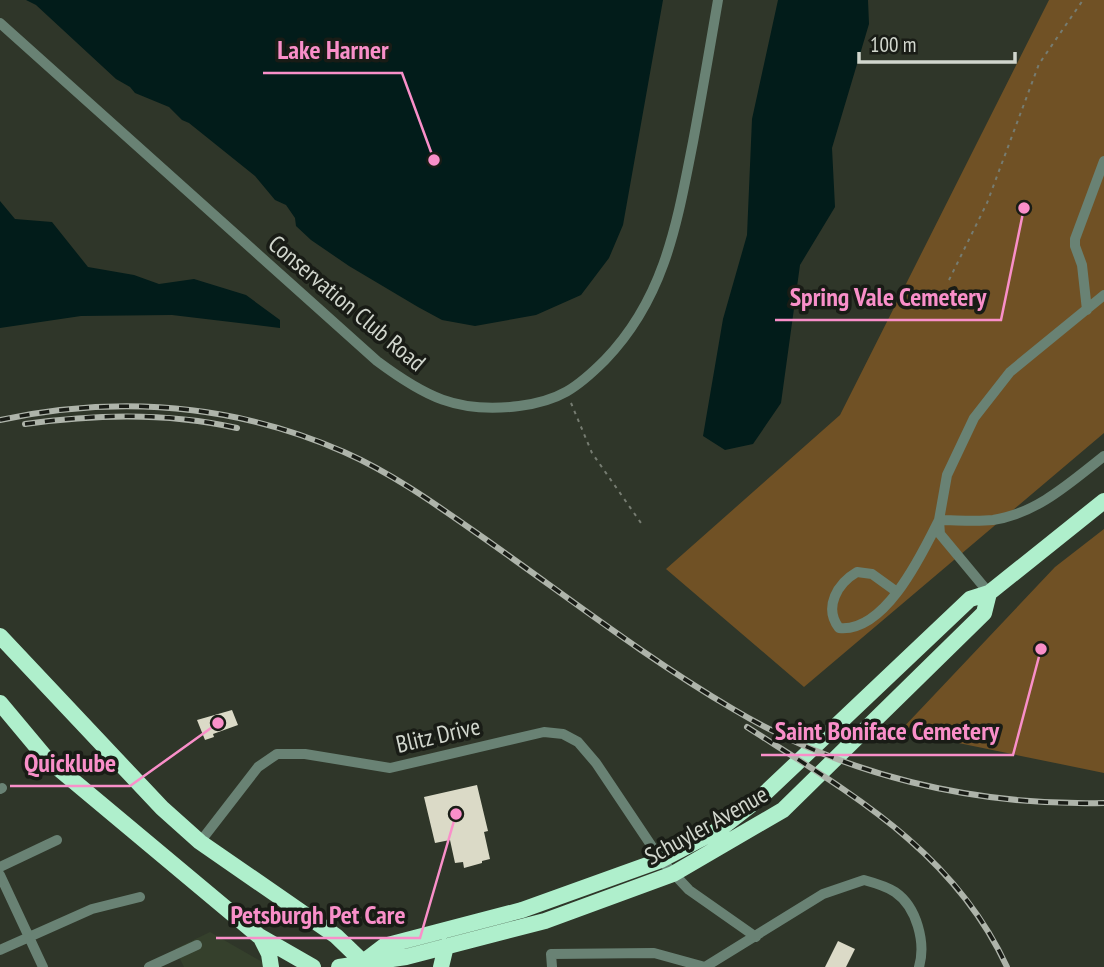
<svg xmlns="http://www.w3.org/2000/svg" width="1104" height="967" viewBox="0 0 1104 967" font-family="'PT Sans Narrow',sans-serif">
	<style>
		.built { fill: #35402c }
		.green { fill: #705125 }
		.water { fill: #021c1a }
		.building { fill: #dbdac7 }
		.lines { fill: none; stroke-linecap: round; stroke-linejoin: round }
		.path { stroke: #767c71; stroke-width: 2; stroke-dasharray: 3.5 5; stroke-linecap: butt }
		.minor { stroke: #698274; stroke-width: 10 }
		.highway { stroke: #afefcc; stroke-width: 16 }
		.rail-casing { stroke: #aeb4aa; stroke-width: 6 }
		.rail { stroke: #191c16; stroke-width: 3.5; stroke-dasharray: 10; stroke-linecap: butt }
		.labels { text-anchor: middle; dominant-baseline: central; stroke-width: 7; stroke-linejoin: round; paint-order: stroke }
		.street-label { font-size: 24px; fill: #d1d6cd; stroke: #191c16 }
		.leader { fill: none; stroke: #f98fc9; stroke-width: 2.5 }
		.callout-dot { fill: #f98fc9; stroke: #191c16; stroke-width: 2.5 }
		.callout-label { font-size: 26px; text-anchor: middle; font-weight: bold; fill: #f98fc9; stroke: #191c16; stroke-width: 7; stroke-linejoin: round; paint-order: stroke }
	</style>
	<rect width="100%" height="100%" fill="#2f3629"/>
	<path class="built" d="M 210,932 L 271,967 L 184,967 L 175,949 Z"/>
	<path class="green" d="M 1049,0 L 1104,0 L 1104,433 L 804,687 L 666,569 L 840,415 Z
		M 1104,529 L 1104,773 L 900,731 L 1055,567 Z"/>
	<path class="water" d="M 26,0 L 663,0 L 623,225 L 609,258 L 581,295 L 536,315 L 475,326 L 442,320 L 418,307 L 349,266 L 311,240 L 296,226 L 295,218 L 286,205 L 275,200 L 255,176 L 189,123 L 182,120 L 169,107 L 135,93 L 130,87 L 116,79 L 36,5 Z
		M 778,0 L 868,0 L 869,24 L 832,148 L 835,207 L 800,265 L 781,403 L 753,444 L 725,450 L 703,436 L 723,319 L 747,235 L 752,119 Z
		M 0,201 L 15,219 L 52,222 L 88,267 L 134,275 L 159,284 L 194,279 L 246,295 L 280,320 L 280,328 L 172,315 L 81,316 L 0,328 Z"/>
	<path class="building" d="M 232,710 L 238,725 L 213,734 L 214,737 L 205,740 L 197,720 Z
		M 477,785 L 488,831 L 484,832 L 490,859 L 482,861 L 482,863 L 464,868 L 463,862 L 455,863 L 450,840 L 435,843 L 424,797 Z
		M 838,941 L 855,949 L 846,967 L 825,967 Z"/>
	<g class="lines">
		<path class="path" d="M 949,280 L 987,203 L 1039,64 L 1083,0
			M 571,403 L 592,453 L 641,523"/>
		<path class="minor" d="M 0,23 L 377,361 C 424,396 457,414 519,406 C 559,401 577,388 605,360 C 665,298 677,223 693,142 C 702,94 710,47 718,0
			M 1087,310 L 1082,265 L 1075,246 L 1075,239 L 1104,161
			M 897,592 L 872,574 L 857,572 C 838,583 823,607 839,628 C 885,633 922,554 939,520 C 956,520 975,522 993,520 C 1036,514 1071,482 1104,456
			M 989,593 L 940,534 L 939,520 L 947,475 L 974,418 L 1010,372 L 1104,295
			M 0,789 L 2,788
			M 200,842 L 258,767 L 277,754 L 305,754 L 390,768 L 544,732 L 563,734 L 578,742 L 596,763 L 661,860 L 689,890 L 756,937
			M 0,867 L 57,840
			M 0,875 L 43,967
			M 0,950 L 92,909 L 140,897
			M 149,967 L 197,945
			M 552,967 L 551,954 L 654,953 L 705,967
			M 705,967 L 823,894 L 864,880 C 875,883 886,886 895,892 C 917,907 926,943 919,967"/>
		<path class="highway" d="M 0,636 L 162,808 L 200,842 L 336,936 L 363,962
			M 0,703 L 46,758 L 259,936 L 313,967
			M 261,938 L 269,954 L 271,967
			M 363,962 L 384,946 L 522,910 L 661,860 L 720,829 L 760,798 L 970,599 L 989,593 L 1104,501
			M 339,967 L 406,957 L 545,921 L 673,874 L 783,810 L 984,613 L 989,593
			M 441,967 L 446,946"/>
		<defs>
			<path id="rail" d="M 0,420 C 118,395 232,403 344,452 C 396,475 442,509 488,541 C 569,598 648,659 733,709 C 845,776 974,806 1104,803
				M 25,424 C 96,414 167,412 237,428
				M 747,727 C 850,793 954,851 1007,967"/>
		</defs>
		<use href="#rail" class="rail-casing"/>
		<use href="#rail" class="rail"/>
	</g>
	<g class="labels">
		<g class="street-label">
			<text transform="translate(347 303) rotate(40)">Conservation Club Road</text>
			<text transform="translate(438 735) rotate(-13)">Blitz Drive</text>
			<text transform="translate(706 825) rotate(-29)">Schuyler Avenue</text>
		</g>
	</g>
	<path class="leader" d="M434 160L402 73H263M1024 208L1001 320H775M1041 649L1013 755H761M218 723L130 786H10M456 814L420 938H216"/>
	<g class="callout-dot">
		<circle cx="434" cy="160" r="7"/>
		<circle cx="1024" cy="208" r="7"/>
		<circle cx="1041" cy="649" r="7"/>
		<circle cx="218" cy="723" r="7"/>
		<circle cx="456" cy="814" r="7"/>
	</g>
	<g class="callout-label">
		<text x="333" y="59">Lake Harner</text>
		<text x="888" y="306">Spring Vale Cemetery</text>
		<text x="887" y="740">Saint Boniface Cemetery</text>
		<text x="70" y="772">Quicklube</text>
		<text x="318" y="924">Petsburgh Pet Care</text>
	</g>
	<path d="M859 52v10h156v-10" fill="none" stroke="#d1d6cd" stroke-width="3.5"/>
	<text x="870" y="52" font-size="21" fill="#d1d6cd" stroke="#191c16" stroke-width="5" paint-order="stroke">100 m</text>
</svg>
